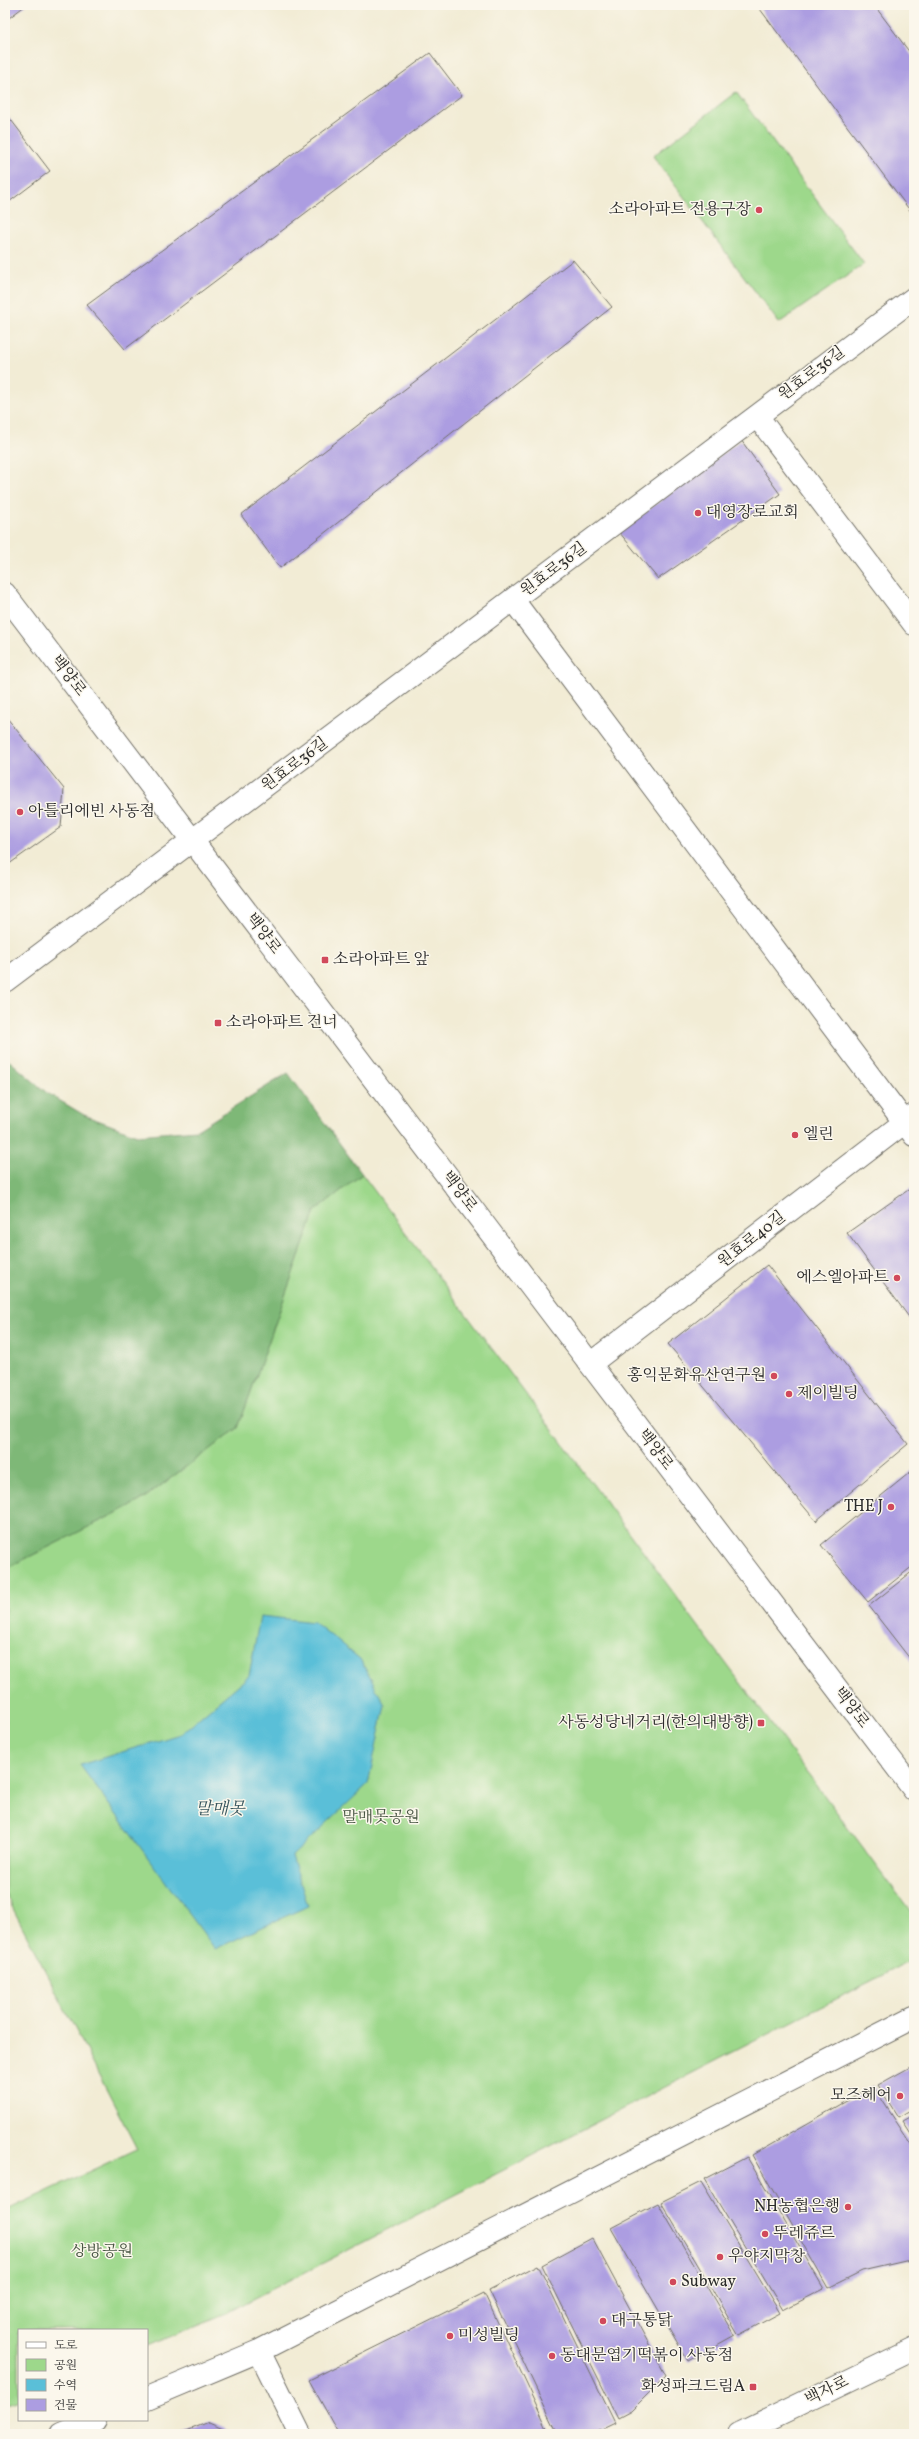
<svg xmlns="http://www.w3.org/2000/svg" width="919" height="2439" viewBox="0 0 919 2439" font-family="Vollkorn,'Noto Serif KR',serif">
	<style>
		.green { fill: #9dd88b; stroke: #64825b }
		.forest { fill: #7eb877; stroke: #547251 }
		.water { fill: #5abfd8; stroke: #427582 }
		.building { fill: #ac9de1 }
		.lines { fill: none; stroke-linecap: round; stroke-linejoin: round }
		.minor-casing { stroke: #716f66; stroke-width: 24 }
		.minor { stroke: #fff; stroke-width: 22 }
		.poi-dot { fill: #d1495b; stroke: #fbf7ec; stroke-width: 1.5 }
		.labels { text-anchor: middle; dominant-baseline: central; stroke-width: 3; stroke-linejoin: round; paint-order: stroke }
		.poi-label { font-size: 16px; fill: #2b2b2b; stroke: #fbf7ec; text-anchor: start }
		.street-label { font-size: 16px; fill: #2b2b2b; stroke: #fbf7ec }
		.park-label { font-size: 16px; fill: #485643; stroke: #fbf7ec }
		.water-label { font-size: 17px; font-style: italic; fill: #39575f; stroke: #fbf7ec }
	</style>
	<rect width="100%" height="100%" fill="#fbf7ec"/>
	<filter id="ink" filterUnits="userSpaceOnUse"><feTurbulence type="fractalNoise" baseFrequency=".025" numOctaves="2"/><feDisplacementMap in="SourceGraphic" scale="8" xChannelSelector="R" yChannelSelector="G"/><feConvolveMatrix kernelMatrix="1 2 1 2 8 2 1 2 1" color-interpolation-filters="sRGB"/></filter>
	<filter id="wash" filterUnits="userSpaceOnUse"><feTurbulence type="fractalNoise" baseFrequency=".012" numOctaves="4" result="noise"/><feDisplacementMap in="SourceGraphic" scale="16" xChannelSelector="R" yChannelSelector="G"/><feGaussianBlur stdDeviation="0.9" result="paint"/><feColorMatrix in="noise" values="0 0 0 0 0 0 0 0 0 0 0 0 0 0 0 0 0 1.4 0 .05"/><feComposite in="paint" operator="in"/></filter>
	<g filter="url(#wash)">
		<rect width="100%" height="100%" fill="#f2ecd5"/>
		<path class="green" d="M 736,92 L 864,264 L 779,323 L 653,156 Z
			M 362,1174 L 914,1916 L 914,1959 L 224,2314 L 147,2346 L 147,2330 L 19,2330 L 19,2400 L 5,2405 L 5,2211 L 137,2149 L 5,1893 L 5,1569 L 140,1501 L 238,1428 L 315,1211 Z"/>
		<path class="forest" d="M 5,1057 L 47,1093 L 84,1115 L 137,1135 L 197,1130 L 288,1073 L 362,1174 L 315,1211 L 238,1428 L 140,1501 L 5,1569 Z"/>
		<path class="water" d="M 260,1616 L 314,1622 L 360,1659 L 385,1705 L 368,1784 L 292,1856 L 308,1906 L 215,1949 L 80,1765 L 180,1734 L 249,1676 Z"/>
		<g id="blocks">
			<path class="building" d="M 5,5 L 26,5 L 5,21 Z
				M 757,5 L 874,5 L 914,58 L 914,216 Z
				M 430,53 L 462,95 L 125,349 L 87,305 Z
				M 5,112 L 50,171 L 5,205 Z
				M 573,260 L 612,307 L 280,568 L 241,515 Z
				M 741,440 L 780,494 L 658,579 L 619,532 Z
				M 7,718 L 64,789 L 61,827 L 5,867 L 5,720 Z
				M 911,1188 L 914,1192 L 914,1324 L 847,1233 Z
				M 767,1265 L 908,1444 L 816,1521 L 668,1344 Z
				M 914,1469 L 914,1565 L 868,1602 L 821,1545 Z
				M 914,1570 L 914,1664 L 869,1606 Z
				M 914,2065 L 914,2108 L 898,2117 L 878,2085 Z
				M 873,2086 L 914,2149 L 914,2259 L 862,2271 L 828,2288 L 752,2155 Z
				M 914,2115 L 914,2138 L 903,2121 Z
				M 747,2157 L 824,2289 L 783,2310 L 704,2179 Z
				M 701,2182 L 780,2313 L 739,2335 L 661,2202 Z
				M 658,2203 L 735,2335 L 688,2361 L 611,2228 Z
				M 592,2238 L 666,2376 L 631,2411 L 618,2418 L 542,2265 Z
				M 538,2265 L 615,2423 L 592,2434 L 558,2434 L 489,2290 Z
				M 484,2293 L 550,2434 L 339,2434 L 309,2380 Z
				M 209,2422 L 237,2434 L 179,2434 Z"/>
		</g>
	</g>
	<g filter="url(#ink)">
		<use href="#blocks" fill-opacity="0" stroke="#716f66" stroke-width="1"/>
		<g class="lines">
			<defs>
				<path id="minor" d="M 757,416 L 914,624
					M 5,594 L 914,1790
					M 513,600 L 914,1135
					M 5,981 L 914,298
					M 590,1364 L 914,1115
					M 259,2351 L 300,2434
					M 147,2398 L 259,2351 L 914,2017
					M 62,2434 L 95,2420
					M 739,2434 L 914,2349"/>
			</defs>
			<use href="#minor" class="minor-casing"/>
			<use href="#minor" class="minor"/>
		</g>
	</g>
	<g class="poi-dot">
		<circle cx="759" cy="210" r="4"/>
		<circle cx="698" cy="513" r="4"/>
		<circle cx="20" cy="812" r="4"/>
		<rect x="321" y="956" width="8" height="8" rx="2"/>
		<rect x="214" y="1019" width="8" height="8" rx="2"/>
		<circle cx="795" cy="1135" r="4"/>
		<circle cx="897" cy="1278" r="4"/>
		<circle cx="774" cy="1376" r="4"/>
		<circle cx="789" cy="1394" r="4"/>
		<circle cx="891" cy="1507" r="4"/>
		<rect x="757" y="1719" width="8" height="8" rx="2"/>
		<circle cx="900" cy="2096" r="4"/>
		<circle cx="848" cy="2207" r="4"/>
		<circle cx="765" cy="2234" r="4"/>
		<circle cx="720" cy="2257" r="4"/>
		<circle cx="673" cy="2282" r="4"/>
		<circle cx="603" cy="2321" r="4"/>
		<circle cx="450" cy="2336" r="4"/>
		<circle cx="552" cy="2356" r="4"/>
		<rect x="749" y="2383" width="8" height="8" rx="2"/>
	</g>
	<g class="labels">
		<g class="poi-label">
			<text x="751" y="210" text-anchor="end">소라아파트 전용구장</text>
			<text x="706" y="513">대영장로교회</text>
			<text x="28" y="812">아틀리에빈 사동점</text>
			<text x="333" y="960">소라아파트 앞</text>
			<text x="226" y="1023">소라아파트 건너</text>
			<text x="803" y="1135">엘린</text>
			<text x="889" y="1278" text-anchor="end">에스엘아파트</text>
			<text x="766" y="1376" text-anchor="end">홍익문화유산연구원</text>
			<text x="797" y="1394">제이빌딩</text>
			<text x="883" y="1507" text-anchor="end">THE J</text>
			<text x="753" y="1723" text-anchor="end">사동성당네거리(한의대방향)</text>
			<text x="892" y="2096" text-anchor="end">모즈헤어</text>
			<text x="840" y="2207" text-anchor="end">NH농협은행</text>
			<text x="773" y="2234">뚜레쥬르</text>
			<text x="728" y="2257">우야지막창</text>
			<text x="681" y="2282">Subway</text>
			<text x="611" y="2321">대구통닭</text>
			<text x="458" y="2336">미성빌딩</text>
			<text x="560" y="2356">동대문엽기떡볶이 사동점</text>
			<text x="745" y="2387" text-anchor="end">화성파크드림A</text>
		</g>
		<g class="street-label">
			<text transform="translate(812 374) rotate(-37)">원효로36길</text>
			<text transform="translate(554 570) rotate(-37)">원효로36길</text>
			<text transform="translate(68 676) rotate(53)">백양로</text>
			<text transform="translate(295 765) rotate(-37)">원효로36길</text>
			<text transform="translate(263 934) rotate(53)">백양로</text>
			<text transform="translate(459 1192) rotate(53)">백양로</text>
			<text transform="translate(752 1240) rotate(-38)">원효로40길</text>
			<text transform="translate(655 1450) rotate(53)">백양로</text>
			<text transform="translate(851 1708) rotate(53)">백양로</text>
			<text transform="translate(827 2391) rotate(-26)">백자로</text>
		</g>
		<g class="park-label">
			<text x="381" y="1818">말매못공원</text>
			<text x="102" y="2252">상방공원</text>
		</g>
		<g class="water-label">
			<text x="220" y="1809">말매못</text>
		</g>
	</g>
	<rect width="919" height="2439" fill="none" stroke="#fbf7ec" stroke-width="20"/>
	<rect x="18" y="2329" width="130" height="92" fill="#fbf7ec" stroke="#a8a59f"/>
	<rect x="26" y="2342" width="20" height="6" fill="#ffffff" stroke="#a8a59f"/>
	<text x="54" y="2349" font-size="12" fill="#2b2b2b">도로</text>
	<rect x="26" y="2359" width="20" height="12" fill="#9dd88b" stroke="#a8a59f"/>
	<text x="54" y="2369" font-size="12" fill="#2b2b2b">공원</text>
	<rect x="26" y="2379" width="20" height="12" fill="#5abfd8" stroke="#a8a59f"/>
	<text x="54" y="2389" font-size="12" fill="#2b2b2b">수역</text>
	<rect x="26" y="2399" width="20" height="12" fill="#ac9de1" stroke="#a8a59f"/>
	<text x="54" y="2409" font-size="12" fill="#2b2b2b">건물</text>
</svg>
